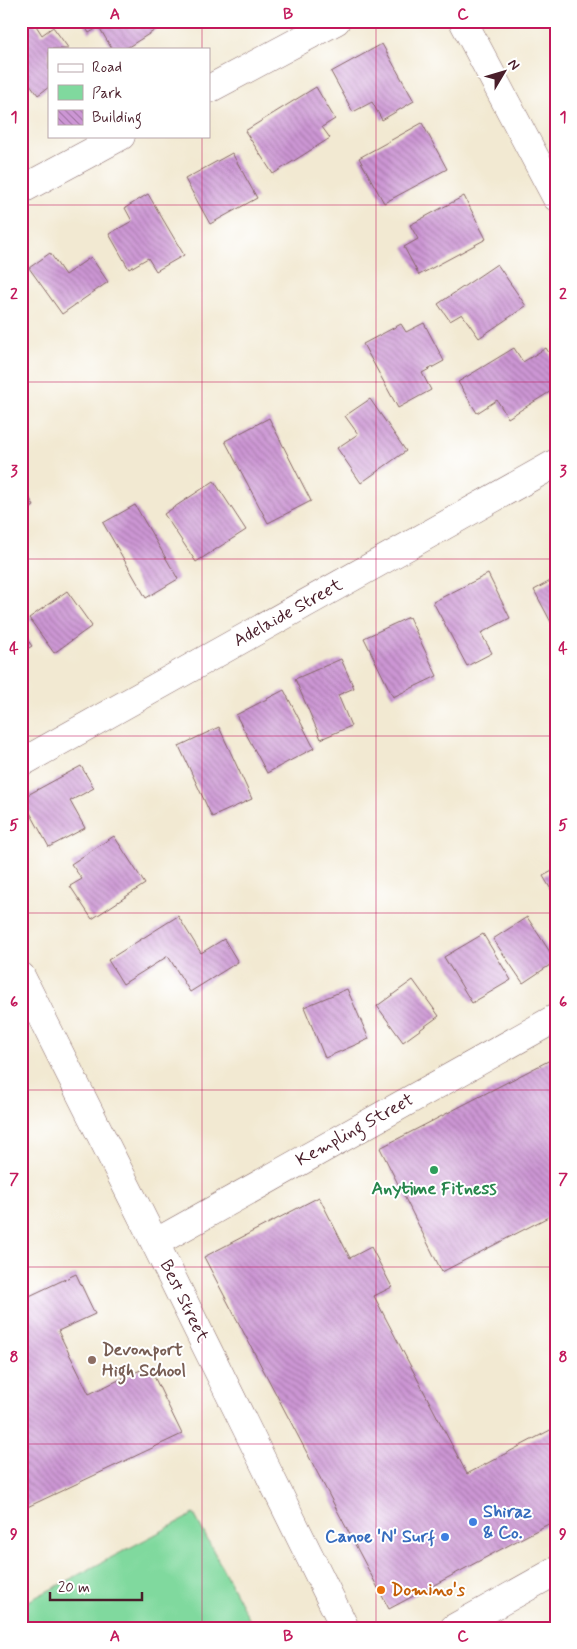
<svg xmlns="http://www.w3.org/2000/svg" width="577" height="1649" viewBox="0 0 577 1649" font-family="Mynerve,sans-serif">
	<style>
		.green { fill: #80d99e; stroke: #657c64 }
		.building { fill: url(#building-back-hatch) }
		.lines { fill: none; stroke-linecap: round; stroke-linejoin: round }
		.minor-casing { stroke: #856665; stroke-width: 29 }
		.major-casing { stroke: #856665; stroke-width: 29 }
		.minor { stroke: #fff; stroke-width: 28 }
		.major { stroke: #fff; stroke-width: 28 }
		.grid { fill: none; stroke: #c2185b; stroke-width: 1; stroke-opacity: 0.55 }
		.leisure-dot { fill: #2e9e5b; stroke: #fff; stroke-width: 2 }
		.education-dot { fill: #8d6e63; stroke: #fff; stroke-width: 2 }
		.shop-dot { fill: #3f7fe0; stroke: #fff; stroke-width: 2 }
		.food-dot { fill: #e8710a; stroke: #fff; stroke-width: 2 }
		.labels { text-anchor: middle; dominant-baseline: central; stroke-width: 4; stroke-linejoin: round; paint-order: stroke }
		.street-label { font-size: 18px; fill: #4a1f2b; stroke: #fff }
		.leisure-label { font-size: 18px; font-weight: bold; fill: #27864d; stroke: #fff }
		.education-label { font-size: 18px; font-weight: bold; fill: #785e54; stroke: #fff; text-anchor: start }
		.shop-label { font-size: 18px; font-weight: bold; fill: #366cbe; stroke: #fff; text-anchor: start }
		.food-label { font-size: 18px; font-weight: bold; fill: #c56008; stroke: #fff; text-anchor: start }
		.neatline { fill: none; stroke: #c2185b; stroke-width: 2 }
		.grid-label { font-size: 16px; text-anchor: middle; font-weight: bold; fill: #c2185b }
	</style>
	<defs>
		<pattern id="building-back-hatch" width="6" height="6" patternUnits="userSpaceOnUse" patternTransform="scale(1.25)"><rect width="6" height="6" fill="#cc96d4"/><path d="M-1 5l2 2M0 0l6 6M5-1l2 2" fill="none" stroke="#a87aac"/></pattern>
	</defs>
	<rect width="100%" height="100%" fill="#fff"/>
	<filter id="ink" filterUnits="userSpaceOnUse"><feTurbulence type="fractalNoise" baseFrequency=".02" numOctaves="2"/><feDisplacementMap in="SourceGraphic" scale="10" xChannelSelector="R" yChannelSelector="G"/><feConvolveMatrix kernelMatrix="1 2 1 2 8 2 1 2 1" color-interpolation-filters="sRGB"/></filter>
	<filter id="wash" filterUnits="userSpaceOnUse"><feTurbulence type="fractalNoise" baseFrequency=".0096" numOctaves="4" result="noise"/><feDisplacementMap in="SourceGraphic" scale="20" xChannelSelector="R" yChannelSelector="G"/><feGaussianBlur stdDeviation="1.12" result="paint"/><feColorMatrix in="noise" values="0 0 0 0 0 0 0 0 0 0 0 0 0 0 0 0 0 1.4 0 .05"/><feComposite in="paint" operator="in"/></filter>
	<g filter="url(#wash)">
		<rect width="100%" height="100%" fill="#f2e9d2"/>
		<path class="green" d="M 194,1514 L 254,1628 L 21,1628 L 21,1605 Z"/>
		<g id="blocks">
			<path class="building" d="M 23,21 L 33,21 L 42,35 L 53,27 L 69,49 L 49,49 L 49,87 L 38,95 L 21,72 L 21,22 Z
				M 82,21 L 163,21 L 165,24 L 125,49 L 112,49 L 99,27 L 89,33 Z
				M 382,44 L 414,101 L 382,120 L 372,102 L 353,112 L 331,72 Z
				M 316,87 L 335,119 L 322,127 L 330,138 L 273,174 L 245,131 Z
				M 422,123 L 447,169 L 384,203 L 359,158 Z
				M 232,153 L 257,198 L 210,224 L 185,179 Z
				M 148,194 L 184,255 L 156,271 L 148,258 L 129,269 L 109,234 L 132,221 L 125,208 Z
				M 464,196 L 486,239 L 419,275 L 404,247 L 418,239 L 410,225 Z
				M 50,253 L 65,275 L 91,257 L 108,282 L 62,314 L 29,268 Z
				M 497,264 L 526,306 L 479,338 L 462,314 L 450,321 L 438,304 Z
				M 424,323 L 444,361 L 422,373 L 431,390 L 398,408 L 363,344 L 401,324 L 406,332 Z
				M 514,348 L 523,362 L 546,348 L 556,364 L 556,388 L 508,418 L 497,400 L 477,413 L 458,382 Z
				M 370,399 L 406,451 L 361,483 L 337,448 L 358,434 L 345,416 Z
				M 269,418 L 311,501 L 268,523 L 225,441 Z
				M 214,481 L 246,530 L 196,562 L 164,514 Z
				M 21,482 L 34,506 L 21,514 Z
				M 135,505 L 178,579 L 146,598 L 103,523 Z
				M 488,574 L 510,618 L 481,633 L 492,653 L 467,666 L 433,602 Z
				M 556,578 L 556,625 L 553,626 L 534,590 Z
				M 67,591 L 92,626 L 54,653 L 29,618 Z
				M 409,617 L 437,676 L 393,697 L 364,638 Z
				M 21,631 L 32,646 L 21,653 Z
				M 341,659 L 354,688 L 338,695 L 351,726 L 321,739 L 295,679 Z
				M 284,690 L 314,748 L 267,773 L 236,715 Z
				M 219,727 L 252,799 L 212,817 L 179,746 Z
				M 81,766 L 94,788 L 70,801 L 85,828 L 49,847 L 22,798 Z
				M 114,836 L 145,884 L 92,919 L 70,886 L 82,879 L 71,864 Z
				M 556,869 L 556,898 L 543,876 Z
				M 178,916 L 201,953 L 224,939 L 238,962 L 190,992 L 168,956 L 123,984 L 108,960 Z
				M 527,917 L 556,961 L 523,983 L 493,939 Z
				M 483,934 L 511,980 L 472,1003 L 444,957 Z
				M 413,980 L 439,1016 L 403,1042 L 377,1006 Z
				M 347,989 L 369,1039 L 325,1058 L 304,1007 Z
				M 556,1057 L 556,1213 L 442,1272 L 380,1148 Z
				M 319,1197 L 350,1258 L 371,1247 L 392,1287 L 374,1296 L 467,1474 L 556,1427 L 556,1520 L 389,1609 L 204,1257 Z
				M 76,1274 L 95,1314 L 58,1331 L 89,1394 L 149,1366 L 182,1434 L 21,1510 L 21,1300 Z"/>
		</g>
	</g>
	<g filter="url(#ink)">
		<use href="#blocks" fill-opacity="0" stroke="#856665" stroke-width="1"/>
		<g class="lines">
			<defs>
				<path id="minor" d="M 463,21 L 556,197
					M 209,89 L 336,21
					M 21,190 L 121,136
					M 21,763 L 556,463
					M 21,976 L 155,1243 L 345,1628
					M 155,1243 L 556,1018"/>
				<path id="major" d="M 454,1628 L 556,1571"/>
			</defs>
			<use href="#minor" class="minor-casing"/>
			<use href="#major" class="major-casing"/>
			<use href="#minor" class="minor"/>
			<use href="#major" class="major"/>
		</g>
	</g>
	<path class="grid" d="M 202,21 L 202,49M 376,21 L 376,1628M 202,136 L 202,1628M 21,205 L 556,205M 21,382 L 556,382M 21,559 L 556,559M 21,736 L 556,736M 21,913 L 556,913M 21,1090 L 556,1090M 21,1267 L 556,1267M 21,1444 L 556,1444"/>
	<circle class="leisure-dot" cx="434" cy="1170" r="5"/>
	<circle class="education-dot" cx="92" cy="1360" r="5"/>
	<g class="shop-dot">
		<circle cx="473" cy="1522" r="5"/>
		<circle cx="445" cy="1537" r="5"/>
	</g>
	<circle class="food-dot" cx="381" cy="1590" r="5"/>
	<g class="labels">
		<g class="street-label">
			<text transform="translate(288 613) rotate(-29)">Adelaide Street</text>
			<text transform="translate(355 1130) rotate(-29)">Kempling Street</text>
			<text transform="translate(184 1301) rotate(64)">Best Street</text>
		</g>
		<g class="leisure-label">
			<text x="434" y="1189">Anytime Fitness</text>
		</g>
		<g class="education-label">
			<text x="102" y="1350">Devonport<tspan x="102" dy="21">High School</tspan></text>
		</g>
		<g class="shop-label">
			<text x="483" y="1512">Shiraz<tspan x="483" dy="21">&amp; Co.</tspan></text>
			<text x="435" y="1537" text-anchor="end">Canoe 'N' Surf</text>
		</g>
		<g class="food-label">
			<text x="391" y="1590">Domino's</text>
		</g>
	</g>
	<rect width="577" height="1649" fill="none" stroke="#fff" stroke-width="55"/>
	<rect x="48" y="48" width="162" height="90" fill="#ffffff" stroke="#b7a5aa"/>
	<rect x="58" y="64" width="25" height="8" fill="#ffffff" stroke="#b7a5aa"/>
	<text x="92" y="72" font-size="15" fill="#4a1f2b">Road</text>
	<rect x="58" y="85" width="25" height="15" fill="#80d99e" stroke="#b7a5aa"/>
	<text x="92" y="98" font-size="15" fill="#4a1f2b">Park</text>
	<rect x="58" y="110" width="25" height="15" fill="url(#building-back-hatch)" stroke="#b7a5aa"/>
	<text x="92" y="122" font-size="15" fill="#4a1f2b">Building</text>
	<g transform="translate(504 72) rotate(52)" stroke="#ffffff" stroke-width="4" paint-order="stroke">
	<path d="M0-4L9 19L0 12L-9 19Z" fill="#4a1f2b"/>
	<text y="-8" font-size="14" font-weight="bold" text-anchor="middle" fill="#4a1f2b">N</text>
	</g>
	<path d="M50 1592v8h92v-8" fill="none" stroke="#4a1f2b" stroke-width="2.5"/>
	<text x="58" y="1592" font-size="15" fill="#4a1f2b" stroke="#ffffff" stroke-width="4" paint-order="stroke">20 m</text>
	<rect x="28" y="28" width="522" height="1594" class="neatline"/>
	<g class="grid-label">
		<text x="115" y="19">A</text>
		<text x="288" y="19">B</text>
		<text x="463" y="19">C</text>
		<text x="14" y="122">1</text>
		<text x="563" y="122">1</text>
		<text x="14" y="299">2</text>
		<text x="563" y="299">2</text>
		<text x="14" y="476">3</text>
		<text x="563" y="476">3</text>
		<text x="14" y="653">4</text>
		<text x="563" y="653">4</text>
		<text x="14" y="830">5</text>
		<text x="563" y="830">5</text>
		<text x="14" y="1007">6</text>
		<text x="563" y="1007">6</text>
		<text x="14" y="1184">7</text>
		<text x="563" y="1184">7</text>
		<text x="14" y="1362">8</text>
		<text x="563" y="1362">8</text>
		<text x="14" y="1539">9</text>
		<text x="563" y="1539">9</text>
		<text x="115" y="1641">A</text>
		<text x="288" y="1641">B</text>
		<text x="463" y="1641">C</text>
	</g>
</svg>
